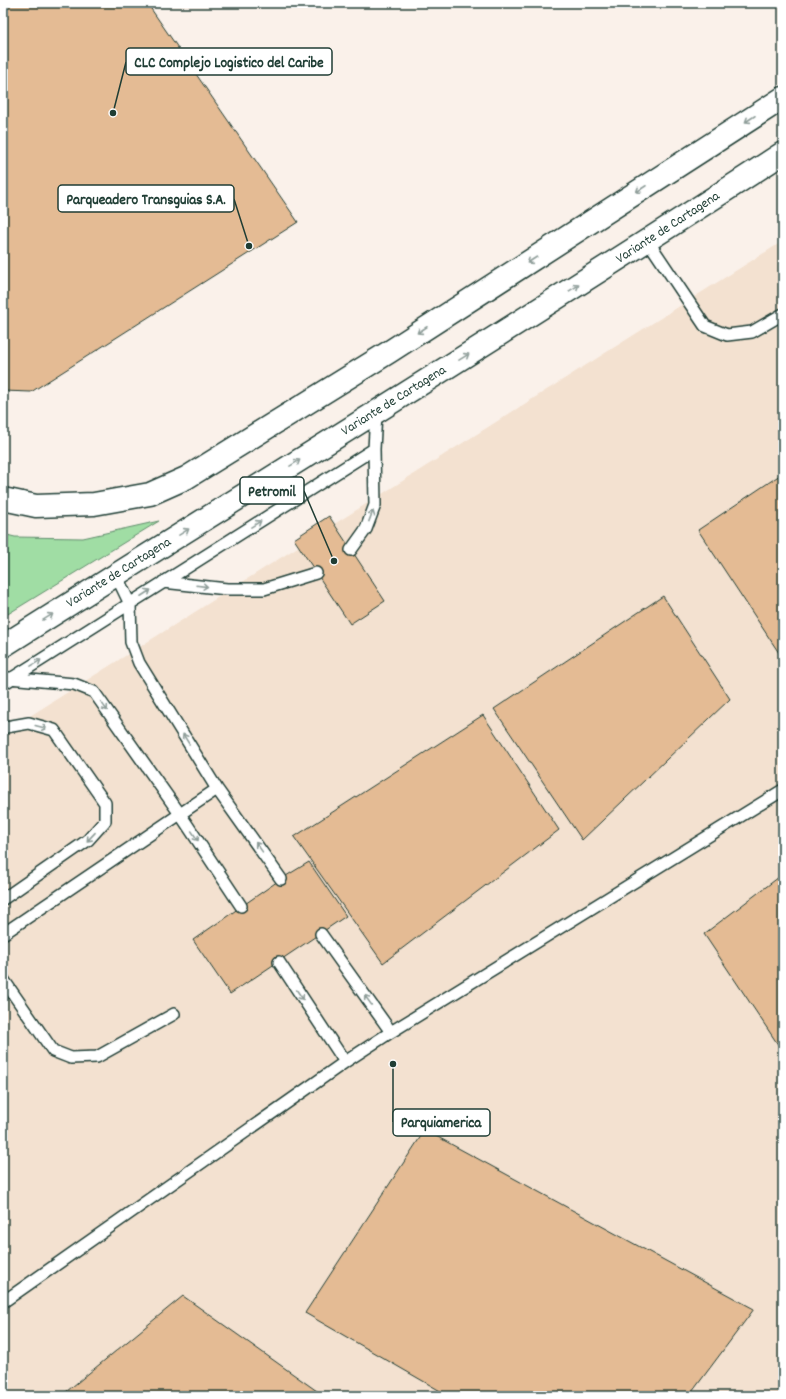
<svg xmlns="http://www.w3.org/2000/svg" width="786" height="1399" viewBox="0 0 786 1399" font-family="Dekko,sans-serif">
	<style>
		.built { fill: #f3e1d0 }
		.green { fill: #a0dda4; stroke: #608d6c }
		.building { fill: #e4bb94; stroke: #1f3d34 }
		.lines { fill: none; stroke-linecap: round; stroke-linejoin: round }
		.service-casing { stroke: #1f3d34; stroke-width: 14 }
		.primary-casing { stroke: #1f3d34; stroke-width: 25 }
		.service { stroke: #fff; stroke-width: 11 }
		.primary { stroke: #fff; stroke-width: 22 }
		.oneway { stroke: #8f9e9a }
		.labels { text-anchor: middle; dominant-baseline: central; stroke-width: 3; stroke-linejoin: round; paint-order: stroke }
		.street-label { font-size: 14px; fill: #1f3d34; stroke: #fff }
		.leader { fill: none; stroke: #1f3d34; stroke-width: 1.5 }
		.callout-dot { fill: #1f3d34; stroke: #fff; stroke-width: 1.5 }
		.callout { fill: #fff; stroke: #1f3d34; stroke-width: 1.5 }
		.callout-label { font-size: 15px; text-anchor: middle; font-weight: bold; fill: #1f3d34 }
	</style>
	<rect width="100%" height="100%" fill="#faf1ea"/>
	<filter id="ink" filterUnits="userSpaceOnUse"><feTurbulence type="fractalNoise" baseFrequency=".025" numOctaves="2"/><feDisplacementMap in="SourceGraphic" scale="8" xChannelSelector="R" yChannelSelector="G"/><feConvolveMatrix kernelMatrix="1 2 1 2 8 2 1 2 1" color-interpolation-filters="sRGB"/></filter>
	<g filter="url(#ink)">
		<path class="built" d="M 783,241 L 783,1396 L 3,1396 L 3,733 Z"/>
		<path class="green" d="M 159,521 L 3,617 L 3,534 L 15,537 L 83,538 Z"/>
		<path class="building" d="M 3,3 L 147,3 L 298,222 L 31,392 L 3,391 Z
			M 783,473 L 783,659 L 698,530 Z
			M 329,516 L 385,601 L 350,624 L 294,539 Z
			M 663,596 L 730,699 L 582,840 L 494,709 Z
			M 483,715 L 559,830 L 383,963 L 294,837 Z
			M 309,862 L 346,916 L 230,994 L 193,940 L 281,879 Z
			M 783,874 L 783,1052 L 704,934 Z
			M 425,1130 L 754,1309 L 689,1396 L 449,1396 L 305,1313 Z
			M 183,1296 L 324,1396 L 61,1396 Z"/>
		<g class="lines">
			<defs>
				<path id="service" d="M 648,241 L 705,326 L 727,335 L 752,332 L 783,314
					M 351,550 L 366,529 L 375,505 L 374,449
					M 116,575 L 130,604 L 131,642 L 139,663 L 217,789 L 281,879
					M 163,582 L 227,589 L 264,589 L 316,573
					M 9,678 L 74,684 L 94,692 L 180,814 L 241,906
					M 3,684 L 374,449 L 376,413
					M 3,729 L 6,727 L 29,723 L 54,730 L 105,803 L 105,821 L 88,840 L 3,899
					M 3,934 L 217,789
					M 321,934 L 391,1032
					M 279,962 L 345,1062
					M 3,979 L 53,1051 L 71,1058 L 97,1057 L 174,1014
					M 3,1302 L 345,1062 L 391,1032 L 783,790"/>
				<path id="primary" d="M 3,499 L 36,506 L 94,504 L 150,494 L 186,478 L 389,352 L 783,98
					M 3,646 C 263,482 525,321 783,153"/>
			</defs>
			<use href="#service" class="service-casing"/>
			<use href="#primary" class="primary-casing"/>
			<use href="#service" class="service"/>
			<use href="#primary" class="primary"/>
		</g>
		<defs><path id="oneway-shaft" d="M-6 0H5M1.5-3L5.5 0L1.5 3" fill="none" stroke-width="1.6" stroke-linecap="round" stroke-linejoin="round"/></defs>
		<g class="oneway">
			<use href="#oneway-shaft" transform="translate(750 119) rotate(147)"/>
			<use href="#oneway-shaft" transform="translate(641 189) rotate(147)"/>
			<use href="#oneway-shaft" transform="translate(532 260) rotate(147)"/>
			<use href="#oneway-shaft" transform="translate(574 288) rotate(-32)"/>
			<use href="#oneway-shaft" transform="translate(422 330) rotate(147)"/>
			<use href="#oneway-shaft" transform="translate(464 357) rotate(-32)"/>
			<use href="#oneway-shaft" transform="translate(295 463) rotate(-32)"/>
			<use href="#oneway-shaft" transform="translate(371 516) rotate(-69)"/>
			<use href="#oneway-shaft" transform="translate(256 524) rotate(-32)"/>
			<use href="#oneway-shaft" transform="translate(184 532) rotate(-32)"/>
			<use href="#oneway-shaft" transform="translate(202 586) rotate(7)"/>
			<use href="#oneway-shaft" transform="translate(146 593) rotate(-33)"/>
			<use href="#oneway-shaft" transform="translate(48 617) rotate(-32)"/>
			<use href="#oneway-shaft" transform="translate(36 663) rotate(-32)"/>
			<use href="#oneway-shaft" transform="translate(104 706) rotate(55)"/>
			<use href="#oneway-shaft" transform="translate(41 727) rotate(15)"/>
			<use href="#oneway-shaft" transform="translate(186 739) rotate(-122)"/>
			<use href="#oneway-shaft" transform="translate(195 836) rotate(56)"/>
			<use href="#oneway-shaft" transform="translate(91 837) rotate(133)"/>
			<use href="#oneway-shaft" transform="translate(259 847) rotate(-126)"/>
			<use href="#oneway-shaft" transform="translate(300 995) rotate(56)"/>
			<use href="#oneway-shaft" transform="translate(368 1000) rotate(-126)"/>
		</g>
	</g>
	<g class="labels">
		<g class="street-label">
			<text transform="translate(668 228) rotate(-33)">Variante de Cartagena</text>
			<text transform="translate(394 401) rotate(-32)">Variante de Cartagena</text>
			<text transform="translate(119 573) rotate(-32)">Variante de Cartagena</text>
		</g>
	</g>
	<path class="leader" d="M113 113L126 62M249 246L234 199M334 561L304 491M393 1064L393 1122"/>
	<g class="callout-dot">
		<circle cx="113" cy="113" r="4"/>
		<circle cx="249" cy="246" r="4"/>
		<circle cx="334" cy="561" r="4"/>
		<circle cx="393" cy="1064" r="4"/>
	</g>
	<g class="callout">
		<rect x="126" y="48" width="206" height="27" rx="4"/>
		<rect x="58" y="185" width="176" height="27" rx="4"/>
		<rect x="240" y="477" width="64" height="27" rx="4"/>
		<rect x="393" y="1109" width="97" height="27" rx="4"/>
	</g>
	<g class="callout-label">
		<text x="229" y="67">CLC Complejo Logistico del Caribe</text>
		<text x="146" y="204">Parqueadero Transguias S.A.</text>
		<text x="272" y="496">Petromil</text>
		<text x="441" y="1127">Parquiamerica</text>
	</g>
	<rect width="786" height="1399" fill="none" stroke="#fff" stroke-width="16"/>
	<rect x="8" y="8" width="770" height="1383" fill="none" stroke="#1f3d34" stroke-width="1.5" filter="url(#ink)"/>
</svg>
